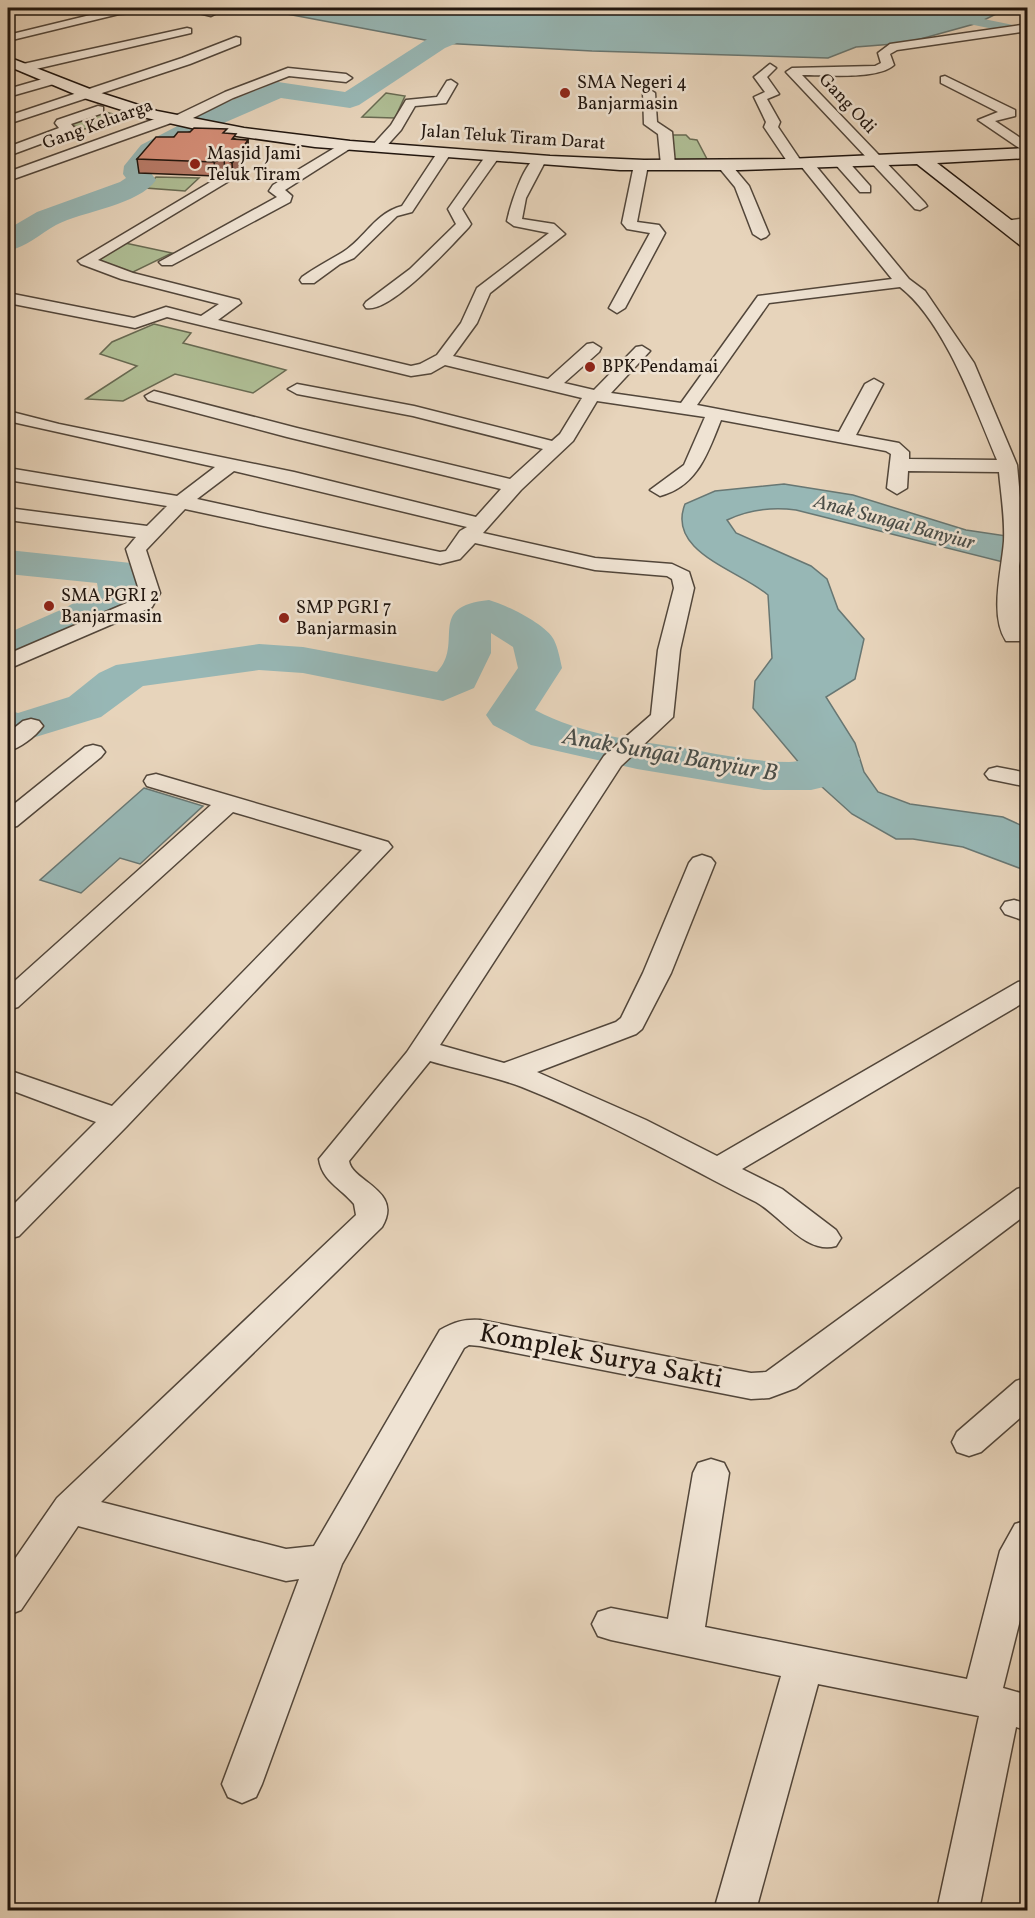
<svg xmlns="http://www.w3.org/2000/svg" width="1035" height="1918" viewBox="0 0 1035 1918" font-family="Vollkorn,serif">
	<style>
		.green { fill: #afbe95; stroke: #686a52; stroke-width: 1.5 }
		.water { fill: #97b7b5; stroke: #687773; stroke-width: 1.5 }
		.lines { fill: none; stroke-linecap: round; stroke-linejoin: round }
		.canal { fill: #97b7b5; fill-rule: evenodd }
		.river { fill: #97b7b5; fill-rule: evenodd }
		.street-casing { stroke: #52463a; stroke-width: 3 }
		.secondary-casing { stroke: #21160f; stroke-width: 3 }
		.street { fill: #efe3d3; fill-rule: evenodd }
		.secondary { fill: #efe3d3; fill-rule: evenodd }
		.wall { fill: #b87b68; stroke: #21160f; stroke-width: 1.5 }
		.shaded-wall { fill: #966455; stroke: #21160f; stroke-width: 1.5 }
		.building { fill: #d68f79; stroke: #21160f; stroke-width: 1.5 }
		.poi-dot { fill: #8f2418; stroke: #efe3d3; stroke-width: 2 }
		.labels { text-anchor: middle; dominant-baseline: central; stroke-width: 5; stroke-linejoin: round; paint-order: stroke }
		.far-poi-label { font-size: 18px; fill: #21160f; stroke: #efe3d3; text-anchor: start }
		.far-street-label { font-size: 18px; fill: #21160f; stroke: #efe3d3 }
		.far-water-label { font-size: 20px; font-style: italic; fill: #4a4e49; stroke: #efe3d3 }
		.water-label { font-size: 24px; font-style: italic; fill: #4a4e49; stroke: #efe3d3 }
		.near-street-label { font-size: 27px; fill: #21160f; stroke: #efe3d3 }
	</style>
	<rect width="100%" height="100%" fill="#e7d4bb"/>
	<filter id="stains"><feTurbulence type="fractalNoise" baseFrequency=".00333" numOctaves="4"/><feColorMatrix values="0 0 0 0 .2 0 0 0 0 .09 0 0 0 0 .02 0 0 0 .5 -.17"/></filter>
	<radialGradient id="worn" r=".72"><stop offset=".6" stop-color="#630" stop-opacity="0"/><stop offset="1" stop-color="#630" stop-opacity=".3"/></radialGradient>
	<path class="green" d="M 386,93 L 405,96 L 395,118 L 362,117 Z
		M 102,111 L 124,117 L 85,129 L 63,123 Z
		M 667,135 L 686,135 L 690,139 L 697,140 L 708,161 L 673,161 Z
		M 156,177 L 199,178 L 185,191 L 146,188 Z
		M 125,243 L 172,253 L 129,274 L 89,261 Z
		M 154,324 L 191,333 L 183,343 L 286,370 L 253,393 L 175,374 L 123,401 L 86,399 L 137,366 L 100,354 L 112,342 Z"/>
	<path class="water" d="M 255,8 L 1027,8 L 1028,11 L 996,14 L 978,23 L 906,43 L 856,47 L 828,58 L 592,51 L 441,43 Z
		M 784,484 L 853,495 L 966,530 L 1027,539 L 1027,568 L 796,510 C 773,507 748,510 727,520 L 736,533 L 811,566 L 827,579 L 838,609 L 864,639 L 855,679 L 826,697 L 855,743 L 864,772 L 878,792 L 910,804 L 1003,817 L 1027,828 L 1027,871 L 963,847 L 913,839 L 896,839 L 852,814 L 811,777 L 753,708 L 755,681 L 772,658 L 768,595 C 739,570 666,552 685,504 L 715,491 Z
		M 144,788 L 203,806 L 140,864 L 120,858 L 81,893 L 40,880 Z"/>
	<g class="lines">
		<path class="canal" d="M 935,9 L 1028,28 L 1028,36 L 930,16 L 928,13 Z"/>
		<path class="river" d="M 487,15 L 495,17 L 499,22 L 495,27 L 445,48 L 359,105 L 350,108 L 281,98 L 226,122 L 161,157 L 152,167 L 151,173 L 156,180 C 139,205 83,211 56,225 C 40,234 26,247 8,251 L 8,229 L 37,212 L 120,182 L 126,178 L 123,174 L 124,166 L 141,145 L 208,110 L 269,85 L 278,82 L 345,92 L 429,38 Z
			M 8,550 L 131,563 L 137,572 L 141,593 C 120,624 44,654 8,661 L 8,633 L 65,608 L 98,589 L 97,583 L 8,574 Z
			M 489,600 C 506,605 546,624 554,640 C 558,648 560,659 562,668 L 535,710 C 582,735 637,741 689,749 C 723,755 755,762 789,762 C 817,762 815,740 853,749 L 860,759 L 853,769 L 828,786 L 811,790 L 764,790 L 637,769 L 531,745 L 493,725 L 486,715 L 518,668 L 513,647 L 491,633 L 491,653 L 474,688 L 443,701 L 303,673 L 259,670 L 143,686 L 101,717 L 29,739 L 8,742 L 8,710 L 18,713 L 69,697 L 99,673 L 116,665 L 259,644 L 303,647 L 437,672 C 465,643 425,606 489,600 Z"/>
		<defs>
			<path id="street" d="M 119,8 L 167,8 L 161,11 L 119,14 L 8,41 L 8,35 Z
				M 179,8 L 200,8 L 217,13 L 211,16 Z
				M 1028,24 L 1028,31 L 897,50 L 890,54 L 894,65 C 878,80 825,75 802,75 L 925,203 L 927,206 L 920,210 L 915,209 L 786,72 L 792,68 L 875,66 L 881,63 L 878,53 L 890,44 Z
				M 187,28 L 191,29 L 191,33 L 23,72 L 17,68 L 23,64 Z
				M 236,37 L 240,38 L 240,44 L 190,64 L 8,124 L 8,116 L 182,58 Z
				M 770,64 L 776,68 L 767,77 L 779,94 L 767,99 L 780,122 L 778,127 L 801,161 L 811,160 L 909,279 L 925,291 L 974,363 L 1017,465 L 1024,541 L 1019,566 L 1020,611 L 1025,636 L 1022,641 L 1006,641 C 989,615 1002,569 1004,541 C 1005,518 1001,494 999,472 L 908,471 L 907,488 L 897,494 L 887,488 L 891,454 L 886,451 L 721,420 C 708,452 698,486 660,496 L 650,490 L 684,465 L 705,417 L 597,401 L 573,441 L 521,490 L 483,533 L 595,558 L 672,564 L 689,572 L 694,588 L 680,650 L 673,717 L 621,766 L 440,1045 L 504,1063 L 616,1022 L 621,1018 L 643,973 L 689,863 L 693,858 L 702,855 L 711,858 L 715,863 L 671,973 L 642,1029 L 636,1034 L 537,1072 L 646,1120 L 717,1156 L 1018,982 L 1028,980 L 1028,1000 L 742,1169 L 782,1189 L 836,1230 L 841,1238 L 836,1246 C 806,1255 781,1216 756,1202 C 679,1163 603,1119 522,1087 C 493,1076 460,1070 430,1061 L 349,1161 C 352,1182 404,1190 382,1227 L 101,1502 L 286,1549 L 314,1546 L 440,1330 C 454,1322 464,1319 480,1320 L 751,1373 L 766,1372 L 1017,1189 L 1028,1186 L 1028,1213 L 796,1388 L 769,1398 L 751,1399 L 480,1346 L 469,1345 L 464,1348 L 342,1564 L 262,1784 L 256,1797 L 242,1803 L 228,1797 L 222,1784 L 299,1579 L 286,1581 L 78,1526 L 21,1610 L 8,1615 L 8,1569 L 57,1498 L 356,1215 L 354,1204 C 341,1188 322,1181 319,1159 L 407,1052 L 604,756 L 651,715 L 658,650 L 674,588 L 672,579 L 667,576 L 595,570 L 475,543 L 460,559 L 440,564 L 185,509 L 146,550 L 160,593 L 152,607 L 8,669 L 8,654 L 136,599 L 140,593 L 126,549 L 136,537 L 8,520 L 8,508 L 147,526 L 167,506 L 8,480 L 8,468 L 177,496 L 215,467 L 8,421 L 8,411 L 59,424 L 294,472 L 476,517 L 501,489 L 287,437 L 148,400 L 145,396 L 154,391 L 297,428 L 510,479 L 543,449 L 413,416 L 297,394 L 288,389 L 297,384 L 414,406 L 552,441 L 560,434 L 582,398 L 445,365 L 431,373 L 411,376 L 167,317 L 135,328 L 8,303 L 8,293 L 134,318 L 166,307 L 201,316 L 219,304 L 121,279 L 81,264 L 78,261 L 224,174 L 231,178 L 229,181 L 98,260 L 133,273 L 239,300 L 241,303 L 218,320 L 411,366 L 420,364 L 437,355 L 461,323 L 477,288 L 549,233 L 514,226 L 507,221 C 510,207 524,160 539,156 L 546,160 L 526,198 L 522,219 L 554,224 L 565,234 L 490,293 L 477,323 L 453,356 L 548,379 L 587,344 L 593,343 L 601,348 L 599,352 L 564,383 L 594,390 L 636,347 L 642,346 L 650,351 L 611,393 L 681,403 L 758,296 L 892,279 L 801,166 L 791,167 L 764,127 L 766,122 L 754,97 L 765,92 L 754,77 ZM 900,287 C 945,322 975,408 997,460 L 909,459 L 909,452 L 899,443 L 856,435 L 883,384 L 874,379 L 865,384 L 839,432 L 697,405 L 769,303 ZM 234,471 L 467,527 L 460,531 L 446,551 L 440,552 L 197,499 Z
				M 288,68 L 346,74 L 352,78 L 346,82 L 289,76 L 233,98 L 181,124 L 171,123 L 8,181 L 8,172 L 163,116 L 173,117 L 225,92 Z
				M 53,76 L 59,80 L 57,83 L 8,97 L 8,89 Z
				M 945,76 L 1015,110 L 1015,116 L 995,121 L 1028,143 L 1028,154 L 978,120 L 998,112 L 941,83 L 941,77 Z
				M 451,80 L 457,84 L 446,103 L 415,106 L 401,130 L 382,151 L 372,151 L 370,148 L 391,125 L 406,100 L 437,97 L 447,81 Z
				M 649,89 L 655,93 L 657,122 L 672,132 L 675,165 L 673,168 L 668,169 L 661,165 L 658,134 L 644,124 L 643,93 Z
				M 98,106 L 103,107 L 103,113 L 71,124 L 75,129 L 73,132 L 8,156 L 8,147 L 59,128 L 55,123 L 57,120 Z
				M 346,141 L 351,142 L 351,148 L 285,190 L 292,196 L 290,202 L 172,265 L 162,265 L 159,262 L 277,197 L 269,191 L 273,185 Z
				M 444,149 L 451,153 L 412,212 L 397,216 L 354,258 L 340,264 L 314,283 L 302,283 L 300,280 L 302,277 C 316,267 330,260 343,252 C 365,238 375,213 402,206 L 439,150 Z
				M 492,153 L 499,157 L 462,209 L 471,224 L 469,227 C 452,245 390,314 366,308 L 364,305 L 366,302 L 410,269 L 456,224 L 448,209 L 487,154 Z
				M 841,158 L 846,159 L 870,186 L 870,192 L 860,192 L 836,165 L 834,162 Z
				M 723,160 L 728,161 L 749,186 L 769,234 L 766,237 L 761,239 L 753,234 L 735,187 L 716,164 Z
				M 641,161 L 648,165 L 637,222 L 659,225 L 665,233 L 625,308 L 617,313 L 609,308 L 650,233 L 627,229 L 622,223 L 634,165 Z
				M 1028,218 L 1028,227 L 1005,229 L 998,225 L 1005,221 Z
				M 31,719 L 39,721 L 43,726 C 35,737 20,748 8,751 L 8,733 L 23,721 Z
				M 93,745 L 101,747 L 105,752 L 101,757 L 17,826 L 8,828 L 8,809 L 85,747 Z
				M 997,767 L 1028,773 L 1028,787 L 989,779 L 985,774 L 989,769 Z
				M 156,774 L 388,842 L 392,847 L 127,1126 L 19,1236 L 8,1239 L 8,1210 L 96,1122 L 8,1089 L 8,1070 L 112,1106 L 362,850 L 233,812 L 18,1007 L 8,1010 L 8,987 L 211,805 L 147,786 L 144,781 L 147,776 Z
				M 1014,900 L 1028,904 L 1028,922 L 1005,914 L 1001,908 L 1005,902 Z
				M 1028,1377 L 1028,1411 L 981,1452 L 969,1456 L 957,1452 L 952,1442 L 957,1432 L 1016,1381 Z
				M 711,1459 L 724,1463 L 729,1473 L 705,1627 L 967,1679 L 1000,1551 L 1015,1524 L 1028,1520 L 1028,1588 L 1003,1688 L 1028,1695 L 1028,1731 L 1016,1727 L 979,1910 L 937,1910 L 979,1716 L 818,1684 L 756,1910 L 714,1910 L 781,1676 L 611,1640 L 598,1636 L 592,1624 L 598,1612 L 611,1608 L 668,1619 L 693,1473 L 698,1463 Z"/>
			<path id="secondary" d="M 8,57 L 95,91 L 157,111 L 244,128 L 350,141 L 550,156 L 644,160 L 788,159 L 1028,148 L 1028,158 L 937,163 L 1028,233 L 1028,247 L 1021,246 L 917,164 L 740,170 L 620,170 L 315,147 L 209,132 L 147,118 L 84,98 L 8,66 Z"/>
		</defs>
		<use href="#street" class="street-casing"/>
		<use href="#secondary" class="secondary-casing"/>
		<use href="#street" class="street"/>
		<use href="#secondary" class="secondary"/>
	</g>
	<path class="wall" d="M 190,132 L 227,134 L 237,140 L 249,154 L 233,177 L 225,172 L 216,176 L 139,173 L 137,159 L 174,137 Z"/>
	<path class="shaded-wall" d="M 248,140 L 249,154 L 233,177 L 232,163 Z
		M 224,158 L 225,172 L 216,176 L 214,162 Z"/>
	<path class="building" d="M 194,128 L 227,129 L 223,133 L 236,134 L 232,139 L 248,140 L 232,163 L 224,158 L 214,162 L 137,159 L 156,137 L 174,137 L 178,132 L 190,132 Z"/>
	<g class="poi-dot">
		<circle cx="565" cy="93" r="6"/>
		<circle cx="195" cy="164" r="6"/>
		<circle cx="590" cy="367" r="6"/>
		<circle cx="49" cy="606" r="6"/>
		<circle cx="284" cy="618" r="6"/>
	</g>
	<g class="labels">
		<g class="far-poi-label">
			<text x="577" y="83">SMA Negeri 4<tspan x="577" dy="21">Banjarmasin</tspan></text>
			<text x="207" y="154">Masjid Jami<tspan x="207" dy="21">Teluk Tiram</tspan></text>
			<text x="602" y="367">BPK Pendamai</text>
			<text x="61" y="596">SMA PGRI 2<tspan x="61" dy="21">Banjarmasin</tspan></text>
			<text x="296" y="608">SMP PGRI 7<tspan x="296" dy="21">Banjarmasin</tspan></text>
		</g>
		<g class="far-street-label">
			<text transform="translate(847 104) rotate(47)">Gang Odi</text>
			<text transform="translate(98 125) rotate(-20)">Gang Keluarga</text>
			<text transform="translate(513 138) rotate(4)">Jalan Teluk Tiram Darat</text>
		</g>
		<g class="far-water-label">
			<text transform="translate(894 523) rotate(15)">Anak Sungai Banyiur</text>
		</g>
		<g class="water-label">
			<text transform="translate(670 756) rotate(10)">Anak Sungai Banyiur B</text>
		</g>
		<g class="near-street-label">
			<text transform="translate(601 1357) rotate(11)">Komplek Surya Sakti</text>
		</g>
	</g>
	<rect width="1035" height="1918" fill="none" stroke="#e7d4bb" stroke-width="30"/>
	<rect x="9" y="9" width="1017" height="1900" fill="none" stroke="#21160f" stroke-width="3"/>
	<rect x="15" y="15" width="1005" height="1888" fill="none" stroke="#21160f" stroke-width="1.5"/>
	<rect width="100%" height="100%" filter="url(#stains)"/>
	<rect width="100%" height="100%" fill="url(#worn)"/>
</svg>
